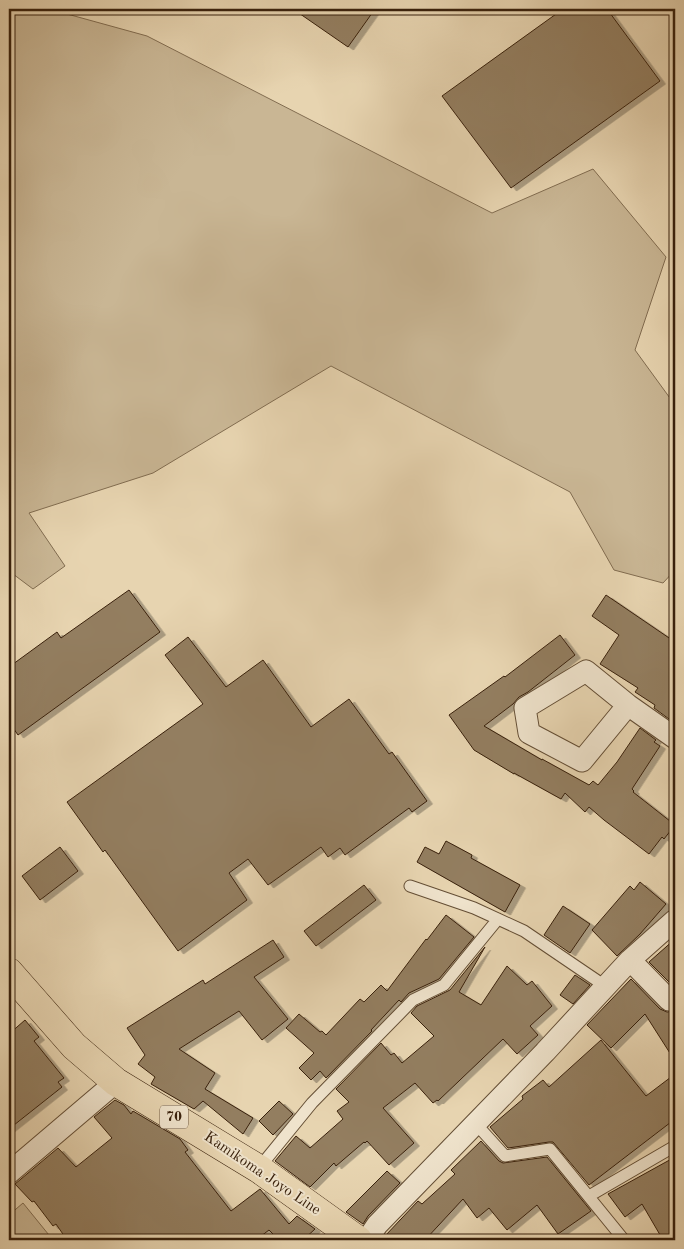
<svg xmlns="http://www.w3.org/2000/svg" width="684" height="1249" viewBox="0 0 684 1249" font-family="'Old Standard TT',serif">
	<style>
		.green { fill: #c9b694; stroke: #816c50 }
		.building { fill: #937e61; stroke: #39210c; filter: url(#shadow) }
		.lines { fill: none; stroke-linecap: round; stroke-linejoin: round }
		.lane-casing { stroke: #644e35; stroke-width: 13 }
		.street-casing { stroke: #644e35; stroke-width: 23 }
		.primary-casing { stroke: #39210c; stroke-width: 29 }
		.lane { stroke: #efe3cc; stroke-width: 11 }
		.street { stroke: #efe3cc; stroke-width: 21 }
		.primary { stroke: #e7d4b0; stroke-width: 28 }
		.labels { text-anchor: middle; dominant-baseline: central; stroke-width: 4; stroke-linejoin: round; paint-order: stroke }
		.shield { fill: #efe3cc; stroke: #705b46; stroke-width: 1 }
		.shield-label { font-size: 14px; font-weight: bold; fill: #39210c }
		.street-label { font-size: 15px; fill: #39210c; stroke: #efe3cc }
	</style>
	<defs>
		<filter id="shadow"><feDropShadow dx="5.5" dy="3" stdDeviation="0" flood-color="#0004"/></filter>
	</defs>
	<rect width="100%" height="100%" fill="#e7d4b0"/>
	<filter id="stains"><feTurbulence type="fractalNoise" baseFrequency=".004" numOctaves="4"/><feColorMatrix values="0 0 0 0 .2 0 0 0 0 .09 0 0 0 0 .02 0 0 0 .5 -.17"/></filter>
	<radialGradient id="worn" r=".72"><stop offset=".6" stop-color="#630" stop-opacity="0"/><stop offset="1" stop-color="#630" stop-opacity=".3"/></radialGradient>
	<path class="green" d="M 17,9 L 49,9 L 147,36 L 492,213 L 593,169 L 666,257 L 635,350 L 675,405 L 675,570 L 663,583 L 614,570 L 570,492 L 331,366 L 153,473 L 29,513 L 65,566 L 33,589 L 9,571 L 9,20 Z
		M 23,1203 L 53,1240 L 9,1240 L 9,1215 Z"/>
	<path class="building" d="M 293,9 L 375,9 L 348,47 Z
		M 563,9 L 607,9 L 660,81 L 511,188 L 442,96 Z
		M 129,590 L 160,632 L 18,735 L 9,722 L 9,667 L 57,632 L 61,638 Z
		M 606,595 L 675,642 L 675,717 L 672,715 L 669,719 L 654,708 L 655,705 L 635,692 L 638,688 L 600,664 L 619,635 L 592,616 Z
		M 560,635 L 575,655 L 528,692 L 519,697 L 513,704 L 484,726 L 542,760 L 542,759 L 589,785 L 593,781 L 598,785 L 617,762 L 640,728 L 656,740 L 654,742 L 660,746 L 632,789 L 634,791 L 633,792 L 675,825 L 664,839 L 662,837 L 649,854 L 604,820 L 589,807 L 585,812 L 565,793 L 561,799 L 514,773 L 514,774 L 474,750 L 449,715 L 504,676 L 505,677 Z
		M 188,637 L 226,687 L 263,660 L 311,727 L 349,699 L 389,754 L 392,752 L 427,801 L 412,812 L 409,808 L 345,855 L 340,848 L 328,857 L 321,847 L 268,885 L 248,859 L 229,873 L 247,900 L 178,951 L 105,850 L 103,852 L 67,802 L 203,704 L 165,655 Z
		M 446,841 L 472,855 L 471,858 L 520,885 L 505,912 L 417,862 L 425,847 L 439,854 Z
		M 60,847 L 78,871 L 40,900 L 22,876 Z
		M 640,882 L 666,904 L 640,934 L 617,956 L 592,930 L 630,886 L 634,890 Z
		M 364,885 L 376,900 L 316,946 L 304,931 Z
		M 563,906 L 590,924 L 570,953 L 544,935 Z
		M 446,915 L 474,937 L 439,979 L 409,993 L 401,1002 L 399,1000 L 371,1030 L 372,1031 L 326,1078 L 320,1071 L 311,1080 L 299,1068 L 314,1053 L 286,1028 L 299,1014 L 320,1032 L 322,1031 L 326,1035 L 360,999 L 364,1002 L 381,985 L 387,991 L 426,939 L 427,940 Z
		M 675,939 L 675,986 L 673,986 L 649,962 Z
		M 273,940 L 284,957 L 254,977 L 288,1019 L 262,1040 L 239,1011 L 179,1049 L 215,1073 L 205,1089 L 253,1118 L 243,1134 L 203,1101 L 194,1109 L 151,1084 L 155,1077 L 138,1064 L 145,1055 L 127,1028 L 203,980 L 205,984 Z
		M 485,947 L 459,992 L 481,1005 L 507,966 L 527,985 L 532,981 L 552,1006 L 530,1026 L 538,1035 L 517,1054 L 503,1039 L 438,1101 L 437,1100 L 433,1103 L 415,1083 L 383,1108 L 414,1143 L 389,1165 L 367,1141 L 365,1143 L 364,1142 L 336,1166 L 334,1163 L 310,1187 L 275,1161 L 296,1136 L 310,1148 L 343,1119 L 337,1111 L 349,1102 L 336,1089 L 381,1043 L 391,1055 L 394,1053 L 402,1063 L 434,1036 L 411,1013 L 417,1006 L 450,990 Z
		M 575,975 L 590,985 L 573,1004 L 560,995 Z
		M 631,979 L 660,1009 L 667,1012 L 675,1011 L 675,1061 L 645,1014 L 611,1048 L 587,1025 Z
		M 25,1020 L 39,1037 L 34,1041 L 64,1078 L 58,1082 L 62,1087 L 9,1129 L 9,1034 Z
		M 601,1040 L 646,1096 L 675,1074 L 675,1119 L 589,1185 L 553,1142 L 549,1142 L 508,1148 L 490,1127 L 523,1099 L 522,1096 L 543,1080 L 549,1087 Z
		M 115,1100 L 124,1105 L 131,1114 L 133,1111 L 180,1139 L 188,1150 L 185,1152 L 231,1211 L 260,1189 L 289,1224 L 297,1216 L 315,1229 L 303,1240 L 272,1240 L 276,1237 L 269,1230 L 256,1240 L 67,1240 L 56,1224 L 53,1226 L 34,1201 L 32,1202 L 15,1184 L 58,1148 L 76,1167 L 112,1138 L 94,1117 Z
		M 279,1101 L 293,1114 L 273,1135 L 259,1121 Z
		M 481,1141 L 499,1161 L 503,1163 L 547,1157 L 591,1211 L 558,1234 L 537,1205 L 507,1230 L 489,1208 L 477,1218 L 463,1199 L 425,1240 L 390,1240 L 385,1236 L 418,1201 L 422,1204 L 455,1174 L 451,1170 Z
		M 675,1157 L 675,1240 L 663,1240 L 642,1204 L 625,1217 L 608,1194 Z
		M 387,1171 L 400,1183 L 368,1216 L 363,1224 L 346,1212 Z"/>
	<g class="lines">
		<defs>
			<path id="lane" d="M 410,886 L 474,908 L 524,931 L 605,986
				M 476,1124 L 505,1156 L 550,1149 L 624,1240
				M 259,1168 L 312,1103 L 413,1000 L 444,985 L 498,919
				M 589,1196 L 675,1146"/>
			<path id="street" d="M 628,705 L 582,761 L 529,733 L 525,708 L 586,671 L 628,705 L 675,738
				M 630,960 L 669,1000 L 675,998
				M 9,1173 L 116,1082
				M 367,1240 L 377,1225 L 545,1052 L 630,960 L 675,920"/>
			<path id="primary" d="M 9,972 L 74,1046 L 116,1082 L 259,1169 L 358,1240"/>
		</defs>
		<use href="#lane" class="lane-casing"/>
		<use href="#street" class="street-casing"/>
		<use href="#primary" class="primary-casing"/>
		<use href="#lane" class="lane"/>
		<use href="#street" class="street"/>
		<use href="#primary" class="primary"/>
	</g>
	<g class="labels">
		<rect class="shield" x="160" y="1105.5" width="28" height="23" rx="4"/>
		<g class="shield-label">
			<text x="174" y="1117">70</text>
		</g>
		<g class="street-label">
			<text transform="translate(262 1174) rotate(34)">Kamikoma Joyo Line</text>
		</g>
	</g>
	<rect width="684" height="1249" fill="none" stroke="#e7d4b0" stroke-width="30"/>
	<rect x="10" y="10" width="664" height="1229" fill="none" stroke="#39210c" stroke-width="2.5"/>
	<rect x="15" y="15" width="654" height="1219" fill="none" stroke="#39210c"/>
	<rect width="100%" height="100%" filter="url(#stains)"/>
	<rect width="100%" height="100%" fill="url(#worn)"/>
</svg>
